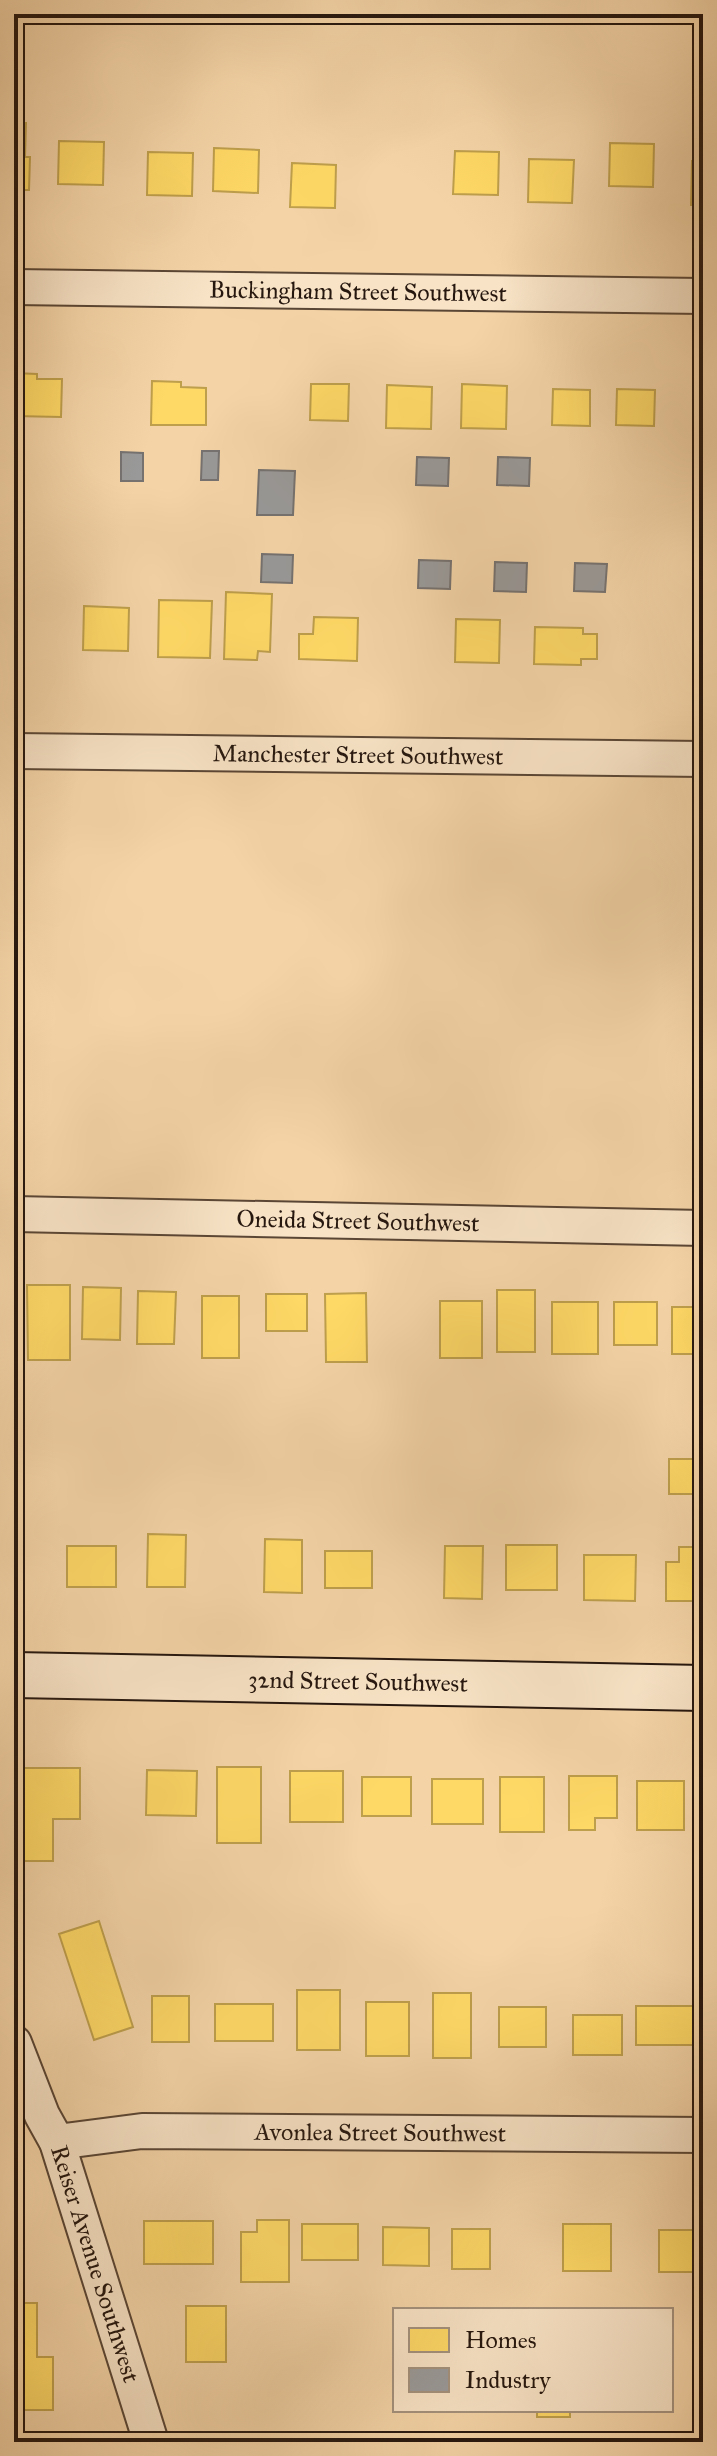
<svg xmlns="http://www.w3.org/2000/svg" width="717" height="2456" viewBox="0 0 717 2456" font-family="'IM FELL Great Primer',serif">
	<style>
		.homes { fill: #ffd966; stroke: #be9f4c; stroke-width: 2 }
		.industry { fill: #999; stroke: #767270; stroke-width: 2 }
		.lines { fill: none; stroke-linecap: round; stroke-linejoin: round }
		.street-casing { stroke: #5a4635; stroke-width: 38 }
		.secondary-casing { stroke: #26170f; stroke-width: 48 }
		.street { stroke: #f8e3c6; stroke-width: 34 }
		.secondary { stroke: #f8e3c6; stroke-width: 44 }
		.labels { text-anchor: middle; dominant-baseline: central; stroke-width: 8; stroke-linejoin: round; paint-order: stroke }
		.street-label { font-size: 24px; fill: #26170f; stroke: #f8e3c6 }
	</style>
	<rect width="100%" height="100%" fill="#f4d4a7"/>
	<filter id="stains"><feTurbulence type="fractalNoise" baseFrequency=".0025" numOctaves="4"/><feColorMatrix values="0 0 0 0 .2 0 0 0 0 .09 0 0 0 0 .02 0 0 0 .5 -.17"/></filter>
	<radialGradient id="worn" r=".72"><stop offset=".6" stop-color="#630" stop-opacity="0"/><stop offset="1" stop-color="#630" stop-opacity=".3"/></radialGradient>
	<path class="homes" d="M 14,123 L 26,123 L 25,157 L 30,157 L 29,190 L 14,190 Z
		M 59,141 L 104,142 L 103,185 L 58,184 Z
		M 610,143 L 654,144 L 653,187 L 609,186 Z
		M 214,148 L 259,150 L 258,193 L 213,191 Z
		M 455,151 L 499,152 L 498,195 L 453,194 Z
		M 148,152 L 193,153 L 192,196 L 147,195 Z
		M 529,159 L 574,160 L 572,203 L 528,202 Z
		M 692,161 L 703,162 L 703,205 L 691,205 Z
		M 292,163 L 336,165 L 335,208 L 290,207 Z
		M 14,373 L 37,374 L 37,379 L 62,379 L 61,417 L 14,416 Z
		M 152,381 L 181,382 L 181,387 L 206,388 L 206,425 L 151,425 Z
		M 311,384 L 349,384 L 348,421 L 310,420 Z
		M 462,384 L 507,386 L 506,429 L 461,428 Z
		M 387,385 L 432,387 L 431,429 L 386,428 Z
		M 697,387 L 703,387 L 703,430 L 696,430 Z
		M 553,389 L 590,390 L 590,426 L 552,425 Z
		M 617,389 L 655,390 L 654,426 L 616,425 Z
		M 226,592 L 272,594 L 270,652 L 258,651 L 257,660 L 224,659 Z
		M 159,600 L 212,601 L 210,658 L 158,657 Z
		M 84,606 L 129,608 L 128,651 L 83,650 Z
		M 314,617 L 358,618 L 357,661 L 299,659 L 299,634 L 313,634 Z
		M 456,619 L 500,620 L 499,663 L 455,662 Z
		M 702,623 L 703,623 L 703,666 L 701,666 Z
		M 535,627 L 583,628 L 583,634 L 597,634 L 597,659 L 581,659 L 581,665 L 534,664 Z
		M 27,1285 L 70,1285 L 70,1360 L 28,1360 Z
		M 83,1287 L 121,1288 L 120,1340 L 82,1339 Z
		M 497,1290 L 535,1290 L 535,1352 L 497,1352 Z
		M 138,1291 L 176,1292 L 174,1344 L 137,1344 Z
		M 366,1293 L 367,1362 L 326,1362 L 325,1294 Z
		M 266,1294 L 307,1294 L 307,1331 L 266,1331 Z
		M 202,1296 L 239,1296 L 239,1358 L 202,1358 Z
		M 440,1301 L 482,1301 L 482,1358 L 440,1358 Z
		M 552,1302 L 598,1302 L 598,1354 L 552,1354 Z
		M 614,1302 L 657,1302 L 657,1345 L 614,1345 Z
		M 672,1307 L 703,1307 L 703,1354 L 672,1354 Z
		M 669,1459 L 703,1459 L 703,1494 L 669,1494 Z
		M 148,1534 L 186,1535 L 185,1587 L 147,1587 Z
		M 265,1539 L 302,1540 L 302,1593 L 264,1592 Z
		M 14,1540 L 17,1540 L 17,1587 L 14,1587 Z
		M 506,1545 L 557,1545 L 557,1590 L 506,1590 Z
		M 67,1546 L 116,1546 L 116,1587 L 67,1587 Z
		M 445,1546 L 483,1546 L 482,1599 L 444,1598 Z
		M 679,1547 L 703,1547 L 703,1601 L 666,1601 L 666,1562 L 679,1562 Z
		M 325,1551 L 372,1551 L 372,1588 L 325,1588 Z
		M 584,1555 L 636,1555 L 635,1601 L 584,1600 Z
		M 217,1767 L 261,1767 L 261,1843 L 217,1843 Z
		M 21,1768 L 80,1768 L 80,1819 L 53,1819 L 53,1861 L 21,1861 Z
		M 147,1770 L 197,1771 L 196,1816 L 146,1815 Z
		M 290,1771 L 343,1771 L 343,1822 L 290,1822 Z
		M 569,1776 L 617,1776 L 617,1818 L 595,1818 L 595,1830 L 569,1830 Z
		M 362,1777 L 411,1777 L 411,1816 L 362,1816 Z
		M 500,1777 L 544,1777 L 544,1832 L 500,1832 Z
		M 432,1779 L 483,1779 L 483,1824 L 432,1824 Z
		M 637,1781 L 684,1781 L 684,1830 L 637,1830 Z
		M 99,1921 L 133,2027 L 94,2040 L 59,1934 Z
		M 297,1990 L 340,1990 L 340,2050 L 297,2050 Z
		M 433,1993 L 471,1993 L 471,2058 L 433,2058 Z
		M 152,1996 L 189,1996 L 189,2042 L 152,2042 Z
		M 366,2002 L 409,2002 L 409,2056 L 366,2056 Z
		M 215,2004 L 273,2004 L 273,2041 L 215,2041 Z
		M 636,2006 L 695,2006 L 695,2045 L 636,2045 Z
		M 499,2007 L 546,2007 L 546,2047 L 499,2047 Z
		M 573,2015 L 622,2015 L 622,2055 L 573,2055 Z
		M 257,2220 L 289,2220 L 289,2282 L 241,2282 L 241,2232 L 257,2232 Z
		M 144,2221 L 213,2221 L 213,2264 L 144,2264 Z
		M 302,2224 L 358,2224 L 358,2260 L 302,2260 Z
		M 563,2224 L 611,2224 L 611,2271 L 563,2271 Z
		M 383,2227 L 429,2228 L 429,2266 L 383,2265 Z
		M 452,2229 L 490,2229 L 490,2269 L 452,2269 Z
		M 659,2230 L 703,2230 L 703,2272 L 659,2272 Z
		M 14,2303 L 37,2303 L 37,2357 L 53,2357 L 53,2410 L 14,2410 Z
		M 186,2306 L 226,2306 L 226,2362 L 186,2362 Z
		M 537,2410 L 570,2410 L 570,2417 L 537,2417 Z
		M 19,2434 L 68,2434 L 68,2442 L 19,2442 Z"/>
	<path class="industry" d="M 202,451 L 219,451 L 218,480 L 201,480 Z
		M 121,452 L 143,453 L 143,481 L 121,481 Z
		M 417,457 L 449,458 L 448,486 L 416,485 Z
		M 498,457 L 530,458 L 529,486 L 497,485 Z
		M 259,470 L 295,471 L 293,515 L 257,515 Z
		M 262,554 L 293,555 L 292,583 L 261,582 Z
		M 419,560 L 451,561 L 450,589 L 418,588 Z
		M 495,562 L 527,563 L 526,592 L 494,591 Z
		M 575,563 L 607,564 L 605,592 L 574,591 Z"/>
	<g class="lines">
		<defs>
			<g id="street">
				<path id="s1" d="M 14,287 L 703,296"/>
				<path id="s2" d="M 14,751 L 703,759"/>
				<path id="s3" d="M 14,1214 L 703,1228"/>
				<path id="s4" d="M 14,2043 L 42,2115 L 57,2142 L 151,2442"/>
				<path id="s5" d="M 57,2142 L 142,2131 L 703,2135"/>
			</g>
			<g id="secondary">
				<path id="s6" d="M 14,1675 L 703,1688"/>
			</g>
		</defs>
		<use href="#street" class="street-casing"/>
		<use href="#secondary" class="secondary-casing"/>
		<use href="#street" class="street"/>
		<use href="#secondary" class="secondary"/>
	</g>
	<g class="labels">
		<g class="street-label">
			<text stroke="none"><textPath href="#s1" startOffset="344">Buckingham Street Southwest</textPath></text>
			<text stroke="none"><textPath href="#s2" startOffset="344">Manchester Street Southwest</textPath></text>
			<text stroke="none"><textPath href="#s3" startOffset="344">Oneida Street Southwest</textPath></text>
			<text stroke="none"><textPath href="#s6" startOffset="344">32nd Street Southwest</textPath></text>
			<text stroke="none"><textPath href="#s5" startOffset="324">Avonlea Street Southwest</textPath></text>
			<text stroke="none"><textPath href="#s4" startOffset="236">Reiser Avenue Southwest</textPath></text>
		</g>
	</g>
	<rect width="717" height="2456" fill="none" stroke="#f4d4a7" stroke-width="48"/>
	<rect x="16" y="16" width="685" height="2424" fill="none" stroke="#26170f" stroke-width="4"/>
	<rect x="24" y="24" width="669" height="2408" fill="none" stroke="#26170f" stroke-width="2"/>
	<rect x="393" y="2308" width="280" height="104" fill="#f8e3c6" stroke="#a4917d" stroke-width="2"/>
	<rect x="409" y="2328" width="40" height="24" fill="#ffd966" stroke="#a4917d" stroke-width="2"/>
	<text x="465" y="2348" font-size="24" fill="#26170f">Homes</text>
	<rect x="409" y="2368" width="40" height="24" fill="#999999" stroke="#a4917d" stroke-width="2"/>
	<text x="465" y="2388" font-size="24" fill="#26170f">Industry</text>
	<rect width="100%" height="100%" filter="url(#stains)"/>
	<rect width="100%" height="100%" fill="url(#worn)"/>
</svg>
